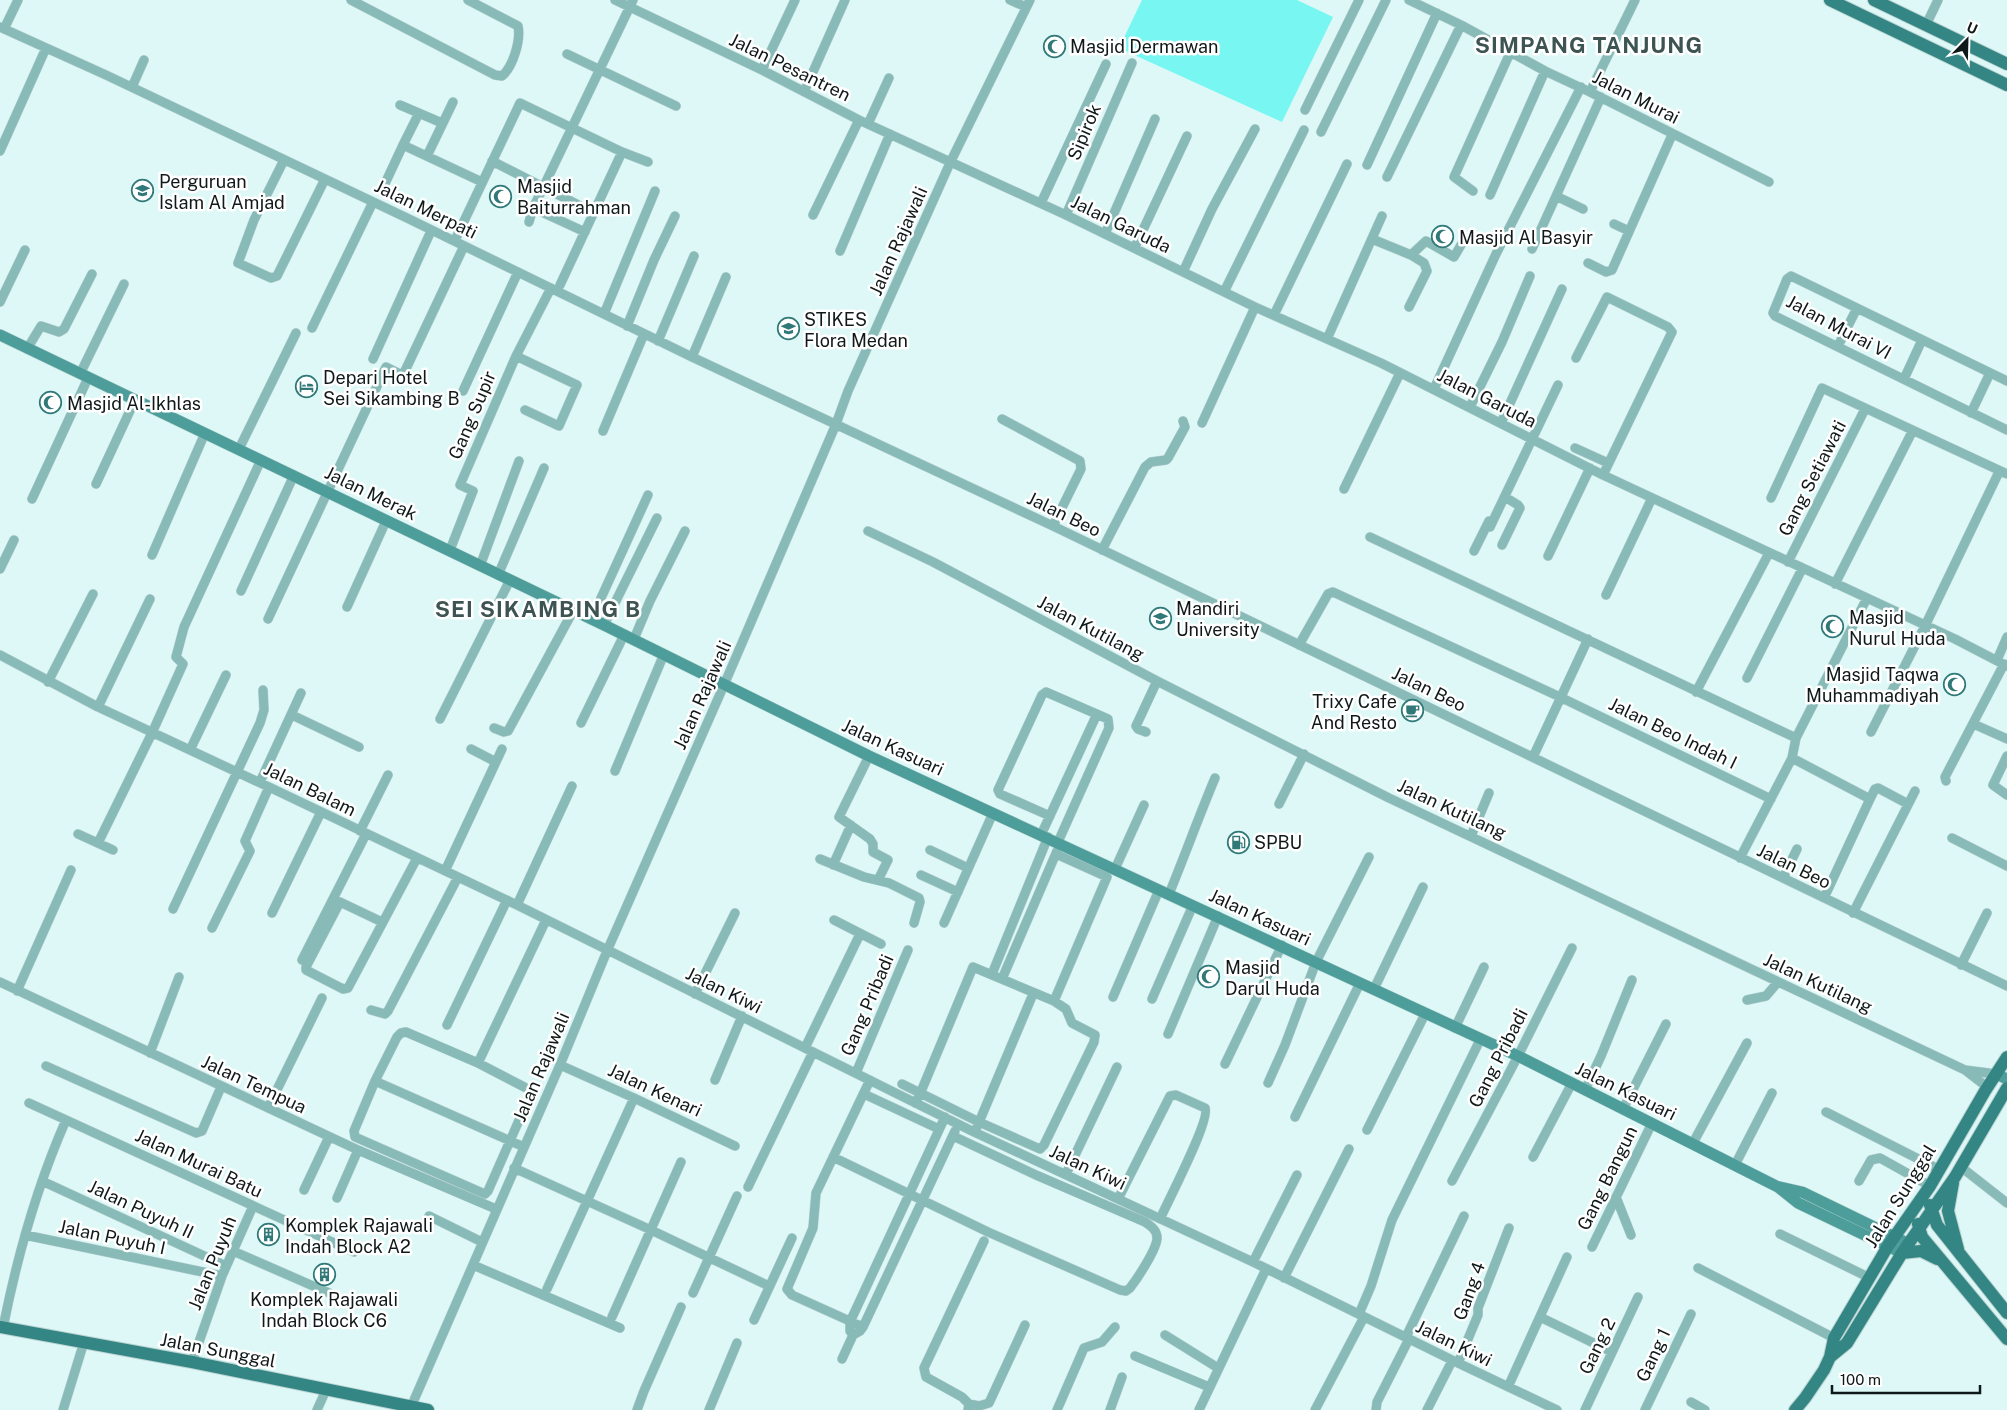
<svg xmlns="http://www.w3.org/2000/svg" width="2007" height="1410" viewBox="0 0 2007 1410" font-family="'Public Sans',sans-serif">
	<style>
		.grass { fill: #77f6f2 }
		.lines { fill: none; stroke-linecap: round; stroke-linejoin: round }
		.street-casing { stroke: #bcd4d3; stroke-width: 10 }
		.secondary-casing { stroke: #bcd4d3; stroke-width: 12 }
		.primary-casing { stroke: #bcd4d3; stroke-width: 14 }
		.street { stroke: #88bab8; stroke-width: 9 }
		.secondary { stroke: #4d9e9b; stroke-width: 11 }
		.primary { stroke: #338684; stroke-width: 12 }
		.labels { text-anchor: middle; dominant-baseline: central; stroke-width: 5; stroke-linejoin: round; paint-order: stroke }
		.poi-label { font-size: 18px; fill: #101919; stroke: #fff; text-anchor: start }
		.street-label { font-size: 18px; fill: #101919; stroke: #fff }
		.district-label { font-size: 22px; font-weight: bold; letter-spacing: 1px; fill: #3d5453; stroke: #fff }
	</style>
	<rect width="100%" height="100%" fill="#ddf8f6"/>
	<path class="grass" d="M 1142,0 L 1297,0 L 1333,17 L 1282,122 L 1119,48 Z"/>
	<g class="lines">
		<defs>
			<path id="street" d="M 351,0 L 495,75 L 502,76 C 513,67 521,40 518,26 L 468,0
				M 615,0 L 762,70 L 859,120 L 1066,215 L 1255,307 L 1381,363 L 1603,475 L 1955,639 L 2007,666
				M 1010,0 L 1026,7
				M 1409,0 L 1461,25 L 1545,71 L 1590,92 L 1769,182
				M 1926,25 L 1938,0
				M 0,27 L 106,75 L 407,218 L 692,357 L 1053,526 L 2007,986
				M 4,29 L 18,0
				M 567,54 L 676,106
				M 762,70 L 795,0
				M 132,87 L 144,60
				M 804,92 L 845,0
				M 1590,92 L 1635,0
				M 400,105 L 442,123
				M 1305,110 L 1359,0
				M 419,113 L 403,145 L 482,182
				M 868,124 L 889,78
				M 1321,132 L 1386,0
				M 0,151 L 46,48
				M 427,156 L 453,102
				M 284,160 L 254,220 L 238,263 L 271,278 L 277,276 L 325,179
				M 492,161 L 594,213
				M 1367,165 L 1437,13
				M 1387,177 L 1461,25
				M 382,190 L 403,145
				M 1473,191 L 1454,177 L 1510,53
				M 1490,195 L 1545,71
				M 1556,196 L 1583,209
				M 1041,203 L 1106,64
				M 533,208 L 585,232
				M 813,215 L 859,120
				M 1066,215 L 1132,63
				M 529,222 L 533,208 L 543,188 L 633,0
				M 1614,224 L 1629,231
				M 1105,234 L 1155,119
				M 456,238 L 520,103 L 622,152 L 648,162
				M 1372,239 L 1411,255 L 1424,263 L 1427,271 L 1409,307
				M 1135,247 L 1187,136
				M 1532,249 L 1601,97
				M 840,251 L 890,134
				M 1411,255 L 1426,241 L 1454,257 L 1461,245
				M 1588,263 L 1606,272 L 1612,270 L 1672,135
				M 1183,272 L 1212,209 L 1255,129
				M 560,285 L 622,152
				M 1224,292 L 1304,130
				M 0,302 L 25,250
				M 604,314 L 655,191
				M 1274,315 L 1347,164
				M 627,326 L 654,260 L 675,216
				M 312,328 L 373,202
				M 1327,339 L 1382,216
				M 658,341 L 694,256
				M 1838,346 L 1857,308
				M 27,349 L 41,326 L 59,332 L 64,329 L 92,274
				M 516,356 L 577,385 L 559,426 L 525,410
				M 692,357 L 726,277
				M 1576,358 L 1607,297 L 1668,327 L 1672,332 L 1603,475
				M 373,359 L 431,231
				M 80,374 L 124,284
				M 1904,379 L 1922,340
				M 2007,381 L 1791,276 L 1787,279 L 1773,313 L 1775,316 L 2007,430
				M 1434,389 L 1496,254 L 1581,87
				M 463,391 L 518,272
				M 1470,407 L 1502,342 L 1530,276
				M 1971,413 L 1990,373
				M 1002,419 L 1080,461 L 1081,469 L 1053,526
				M 1202,423 L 1255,307
				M 1501,423 L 1562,289
				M 603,431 L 644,334
				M 1575,448 L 1608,463
				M 239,449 L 296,333
				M 96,484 L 135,400
				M 1344,489 L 1400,373
				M 1771,498 L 1822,388 L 2007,474
				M 32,499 L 88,378
				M 1490,527 L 1558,385
				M 868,531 L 933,562 L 1157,681 L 1389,798 L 1965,1070 L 1987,1087
				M 1370,537 L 1796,738
				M 1502,545 L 1520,508 L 1518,505 L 1505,497
				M 450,550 L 473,491 L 460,485 L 516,356 L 551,288
				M 1102,550 L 1145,467 L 1151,462 L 1166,460 L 1168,458 L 1185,427 L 1183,421
				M 1474,551 L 1489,521
				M 152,555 L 205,433
				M 1548,556 L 1590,468
				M 1788,562 L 1865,409
				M 480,566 L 519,461
				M 0,569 L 14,540
				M 498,575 L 544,468
				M 1835,584 L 1912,432
				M 241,591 L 294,475
				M 1606,595 L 1652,498
				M 347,607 L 386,521
				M 268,619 L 386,367 L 400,374 L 404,373 L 464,246
				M 591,620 L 648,495
				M 604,625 L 657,518
				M 634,639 L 650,601 L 685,531
				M 1299,645 L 1328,594 L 1333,592 L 1560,697 L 1771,799
				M 0,655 L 98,707 L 269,787 L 517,905 L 974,1132 L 1253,1262 L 1458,1363 L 1557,1410
				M 1997,660 L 2007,637
				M 1747,678 L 1802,569
				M 48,682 L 93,594
				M 1696,692 L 1769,553
				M 98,707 L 150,599
				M 292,715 L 359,747
				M 440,719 L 510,580
				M 581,723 L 624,635
				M 1978,726 L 2007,739
				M 494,728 L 504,732 L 508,731 L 573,611
				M 1146,732 L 1138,729 L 1136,726 L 1157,681
				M 1871,732 L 1925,626 L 1998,474
				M 471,749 L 496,762
				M 190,750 L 226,675
				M 869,756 L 839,817 L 870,839 L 873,844 L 873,852 L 888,860 L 878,880
				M 2007,756 L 1993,785 L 2007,795
				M 1533,757 L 1588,639
				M 1792,758 L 1870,799 L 1875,789 L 1878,788 L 1908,804
				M 615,771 L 664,654
				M 1946,781 L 1945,777 L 2004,664
				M 260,782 L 301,693
				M 1279,804 L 1304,754
				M 1050,816 L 1000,794 L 998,790 L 1042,695 L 1046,692 L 1108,719 L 1109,728 L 1058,842
				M 360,831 L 388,775
				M 78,834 L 113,850
				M 1041,835 L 1097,714
				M 1471,836 L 1489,793
				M 1952,838 L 2007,866
				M 98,843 L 152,733 L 183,664 L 176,657 L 184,627 L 261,460
				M 930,850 L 968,868
				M 1740,858 L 1792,758 L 1796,738 L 1867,598
				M 820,859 L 864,877 L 889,883 L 919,898 L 920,902 L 914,923
				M 833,865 L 851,825
				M 1115,869 L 1144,805
				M 445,871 L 502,749
				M 921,875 L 958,892
				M 1783,878 L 1797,849
				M 1169,894 C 1185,855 1199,816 1215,778
				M 1824,898 L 1870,799
				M 517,905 L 572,786
				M 173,909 L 260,723 L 264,710 L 263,690
				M 272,913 L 321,812
				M 1853,913 L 1915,791
				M 834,920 L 881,944
				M 382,922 L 340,902 L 306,967 L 306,970 L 343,989 L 348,988 L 417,858
				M 944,923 L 993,813
				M 212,928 L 250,851 L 245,841 L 269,787
				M 302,960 L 366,834
				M 1961,965 L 1987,913
				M 992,974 L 1048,837
				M 1002,979 L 1057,851
				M 0,982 L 358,1150 L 496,1209
				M 1374,989 L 1423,887
				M 17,991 L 71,870
				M 695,994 L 735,913
				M 1113,997 L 1159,890
				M 1152,999 L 1193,905
				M 1747,1000 L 1766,996 L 1778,982
				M 1054,1001 L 1107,877 L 1056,854
				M 371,1010 L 385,1014 L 388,1011 L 458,877
				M 447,1025 L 507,900
				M 1455,1028 L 1484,967
				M 406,1032 L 478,1063 L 530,1090 L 531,1093 L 488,1191 L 485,1194 L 355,1137 L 354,1131 L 375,1081 L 397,1037 L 401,1033 Z
				M 1168,1034 L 1218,916
				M 805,1048 L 860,934
				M 150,1053 L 179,977
				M 478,1063 L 546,920
				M 1225,1064 L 1282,945
				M 560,1065 L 634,1098 L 735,1146
				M 46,1066 L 196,1133 L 202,1131 L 221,1087
				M 1965,1070 L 1996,1074
				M 856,1073 L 908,950
				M 715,1080 L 742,1016
				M 375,1081 L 524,1147
				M 1268,1083 L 1285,1045 L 1316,962 L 1369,857
				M 902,1084 L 979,1122 L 1040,1149 L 1044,1145 L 1094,1042 L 1095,1035 L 1072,1023 L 1066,1009 L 1054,1001 L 973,967 L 920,1094 L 915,1103
				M 1585,1090 L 1601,1056 L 1632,980
				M 864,1094 L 939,1129
				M 29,1103 L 354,1252
				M 268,1108 L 322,998
				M 1623,1109 L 1666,1024
				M 1826,1112 L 1938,1169
				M 1295,1117 L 1360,983
				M 977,1127 L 1033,994
				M 1367,1130 L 1425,1014
				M 1693,1143 L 1747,1043
				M 833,1157 L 988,1232 L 1120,1290 L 1126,1291 L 1130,1288 C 1137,1279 1157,1249 1157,1238 C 1157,1230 1151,1226 1145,1222 L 1036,1175 L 953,1136
				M 1533,1157 L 1572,1083
				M 1735,1165 L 1772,1093
				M 1961,1167 L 2007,1203
				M 514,1168 L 651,1230 L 769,1286
				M 1066,1174 L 1117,1067
				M 42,1181 L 226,1266
				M 1452,1181 L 1518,1056 L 1572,948
				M 1859,1181 L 1871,1160 L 1880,1158 L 1930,1186
				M 748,1187 L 813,1052
				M 304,1190 L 329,1137
				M 1616,1197 L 1631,1235
				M 337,1198 L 358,1150
				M 1118,1199 L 1170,1096 L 1176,1095 L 1205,1108 C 1211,1119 1167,1203 1160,1219
				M 429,1216 L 482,1242
				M 1780,1234 L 1870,1278
				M 25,1235 L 222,1276
				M 1592,1247 L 1652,1123
				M 233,1251 L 336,1296
				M 1253,1262 L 1297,1175
				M 473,1265 L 620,1328
				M 1698,1268 L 1834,1338
				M 1284,1278 L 1349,1149
				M 547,1289 L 634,1098
				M 693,1293 L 737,1196
				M 1359,1314 L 1371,1286 L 1392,1220 L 1480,1040
				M 612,1317 L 681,1162
				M 1540,1317 L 1612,1352
				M 754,1320 L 792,1238
				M 863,1327 L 792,1295 L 787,1289 L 813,1228 L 816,1193 L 870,1080
				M 3,1328 C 17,1257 37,1186 66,1120
				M 853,1335 L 850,1331 L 850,1322 L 945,1117
				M 1165,1335 L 1218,1368
				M 1406,1337 L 1464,1216
				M 1135,1356 L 1209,1387
				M 842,1359 L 853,1335 L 860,1331 L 863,1327 L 955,1131
				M 192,1362 L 222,1276 L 253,1206
				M 1458,1363 L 1478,1315 L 1478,1308 L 1509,1228
				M 1508,1387 L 1567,1257
				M 1691,1402 L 1705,1410
				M 969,1404 L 979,1406 L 989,1403 L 1025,1325
				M 411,1407 L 560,1065 L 607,951 L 724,685 L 836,424 L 848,391 L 950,163 L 1030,0
				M 63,1410 L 84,1342
				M 317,1410 L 326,1390
				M 637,1410 L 644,1391 L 681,1307
				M 709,1410 L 737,1343
				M 968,1410 L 969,1404 L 962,1397 L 926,1377 L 924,1368 L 984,1241
				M 1057,1410 L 1084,1348 L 1102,1342 L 1115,1327
				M 1110,1410 L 1122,1377
				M 1199,1410 L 1266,1269
				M 1315,1410 L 1364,1317
				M 1376,1410 L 1377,1402 L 1409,1339
				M 1427,1410 L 1452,1361
				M 1585,1410 L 1638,1297
				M 1645,1410 L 1691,1314"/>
			<path id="secondary" d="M 0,335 L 604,625 L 869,756 L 1518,1056 L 1778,1187 L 1798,1203 L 1902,1253
				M 1996,1074 L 2007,1079
				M 1780,1187 L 1802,1192 L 1909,1244"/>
			<path id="primary" d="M 1830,0 L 2007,85
				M 1874,0 L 2007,64
				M 1953,1183 L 1948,1211 L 1958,1249
				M 1930,1205 L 1937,1225 L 2007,1313
				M 1918,1224 L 1922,1237 L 2007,1339
				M 1902,1253 L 1921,1251 L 1937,1259
				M 0,1327 L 192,1362 L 428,1410
				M 1830,1357 L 1847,1343 L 1902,1253 L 1955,1177 L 2007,1088
				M 1795,1410 L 1805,1398 L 1824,1370 L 1830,1357 L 1834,1338 L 1888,1246 L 1930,1186 L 1985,1091 L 2007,1057"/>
		</defs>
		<use href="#street" class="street-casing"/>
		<use href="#secondary" class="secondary-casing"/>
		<use href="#primary" class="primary-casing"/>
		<use href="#street" class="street"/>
		<use href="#secondary" class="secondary"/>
		<use href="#primary" class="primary"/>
	</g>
	<defs>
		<symbol id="mosque-ring" viewBox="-11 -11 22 22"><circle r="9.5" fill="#fff" stroke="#307978" stroke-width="1.5"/><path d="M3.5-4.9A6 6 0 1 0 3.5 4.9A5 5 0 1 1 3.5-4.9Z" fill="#307978"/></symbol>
		<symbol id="school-ring" viewBox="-11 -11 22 22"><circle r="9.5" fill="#fff" stroke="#307978" stroke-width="1.5"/><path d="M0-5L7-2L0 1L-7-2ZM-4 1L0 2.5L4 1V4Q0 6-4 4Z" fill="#307978"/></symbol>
		<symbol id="university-ring" viewBox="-11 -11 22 22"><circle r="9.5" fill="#fff" stroke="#307978" stroke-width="1.5"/><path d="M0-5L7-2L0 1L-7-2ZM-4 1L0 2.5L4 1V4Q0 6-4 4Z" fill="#307978"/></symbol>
		<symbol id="hotel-ring" viewBox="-11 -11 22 22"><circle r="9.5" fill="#fff" stroke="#307978" stroke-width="1.5"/><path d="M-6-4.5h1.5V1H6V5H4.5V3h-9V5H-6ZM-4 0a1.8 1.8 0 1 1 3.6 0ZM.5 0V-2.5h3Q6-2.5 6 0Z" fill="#307978"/></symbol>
		<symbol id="cafe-ring" viewBox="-11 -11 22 22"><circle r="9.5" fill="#fff" stroke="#307978" stroke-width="1.5"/><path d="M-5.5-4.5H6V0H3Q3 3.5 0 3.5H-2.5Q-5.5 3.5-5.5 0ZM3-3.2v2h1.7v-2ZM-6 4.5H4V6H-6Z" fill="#307978"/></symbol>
		<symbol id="fuel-ring" viewBox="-11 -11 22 22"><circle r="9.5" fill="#fff" stroke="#307978" stroke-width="1.5"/><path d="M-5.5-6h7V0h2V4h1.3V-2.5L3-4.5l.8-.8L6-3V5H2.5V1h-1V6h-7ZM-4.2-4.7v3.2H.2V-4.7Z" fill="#307978"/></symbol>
		<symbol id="building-ring" viewBox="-11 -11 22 22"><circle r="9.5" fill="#fff" stroke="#307978" stroke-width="1.5"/><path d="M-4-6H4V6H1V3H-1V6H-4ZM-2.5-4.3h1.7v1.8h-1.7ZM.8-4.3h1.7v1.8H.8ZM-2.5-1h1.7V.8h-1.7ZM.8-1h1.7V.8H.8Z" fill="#307978"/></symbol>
	</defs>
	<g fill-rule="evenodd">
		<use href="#mosque-ring" x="1042" y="34" width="25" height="25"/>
		<use href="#school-ring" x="130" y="178" width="25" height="25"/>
		<use href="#mosque-ring" x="488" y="184" width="25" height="25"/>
		<use href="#mosque-ring" x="1430" y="224" width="25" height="25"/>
		<use href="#university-ring" x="776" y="316" width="25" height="25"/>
		<use href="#hotel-ring" x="294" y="374" width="25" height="25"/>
		<use href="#mosque-ring" x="38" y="390" width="25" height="25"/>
		<use href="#university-ring" x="1148" y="606" width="25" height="25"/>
		<use href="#mosque-ring" x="1820" y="614" width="25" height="25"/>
		<use href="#mosque-ring" x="1942" y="672" width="25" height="25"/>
		<use href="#cafe-ring" x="1400" y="698" width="25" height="25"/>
		<use href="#fuel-ring" x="1226" y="830" width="25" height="25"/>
		<use href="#mosque-ring" x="1196" y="964" width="25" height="25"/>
		<use href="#building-ring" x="256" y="1222" width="25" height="25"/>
		<use href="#building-ring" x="312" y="1262" width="25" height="25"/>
	</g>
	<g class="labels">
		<g class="poi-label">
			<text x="1070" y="46">Masjid Dermawan</text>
			<text x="159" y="181">Perguruan<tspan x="159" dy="21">Islam Al Amjad</tspan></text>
			<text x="517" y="186">Masjid<tspan x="517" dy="21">Baiturrahman</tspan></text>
			<text x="1459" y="237">Masjid Al Basyir</text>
			<text x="804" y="319">STIKES<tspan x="804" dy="21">Flora Medan</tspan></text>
			<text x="323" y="377">Depari Hotel<tspan x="323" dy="21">Sei Sikambing B</tspan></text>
			<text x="67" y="403">Masjid Al-Ikhlas</text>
			<text x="1176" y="608">Mandiri<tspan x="1176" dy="21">University</tspan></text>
			<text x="1849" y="617">Masjid<tspan x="1849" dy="21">Nurul Huda</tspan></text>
			<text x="1939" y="674" text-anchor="end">Masjid Taqwa<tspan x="1939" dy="21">Muhammadiyah</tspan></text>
			<text x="1397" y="701" text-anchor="end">Trixy Cafe<tspan x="1397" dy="21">And Resto</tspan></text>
			<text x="1254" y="842">SPBU</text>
			<text x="1225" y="967">Masjid<tspan x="1225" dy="21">Darul Huda</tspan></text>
			<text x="285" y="1225">Komplek Rajawali<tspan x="285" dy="21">Indah Block A2</tspan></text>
			<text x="324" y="1299" text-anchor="middle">Komplek Rajawali<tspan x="324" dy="21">Indah Block C6</tspan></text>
		</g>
		<g class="street-label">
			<text transform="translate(790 67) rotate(26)">Jalan Pesantren</text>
			<text transform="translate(1636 97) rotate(27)">Jalan Murai</text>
			<text transform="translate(1084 132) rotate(-67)">Sipirok</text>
			<text transform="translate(426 209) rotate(26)">Jalan Merpati</text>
			<text transform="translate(1121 224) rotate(26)">Jalan Garuda</text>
			<text transform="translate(898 241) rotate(-66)">Jalan Rajawali</text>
			<text transform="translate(1839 327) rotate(28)">Jalan Murai VI</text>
			<text transform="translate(1487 398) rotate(27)">Jalan Garuda</text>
			<text transform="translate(472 415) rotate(-67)">Gang Supir</text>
			<text transform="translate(1812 478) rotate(-63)">Gang Setiawati</text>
			<text transform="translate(371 493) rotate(26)">Jalan Merak</text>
			<text transform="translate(1064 514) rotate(26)">Jalan Beo</text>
			<text transform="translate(1091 628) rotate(28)">Jalan Kutilang</text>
			<text transform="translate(1429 689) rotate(26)">Jalan Beo</text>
			<text transform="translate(702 695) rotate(-66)">Jalan Rajawali</text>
			<text transform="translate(1673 733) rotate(26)">Jalan Beo Indah I</text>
			<text transform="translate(893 747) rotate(25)">Jalan Kasuari</text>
			<text transform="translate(310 789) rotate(26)">Jalan Balam</text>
			<text transform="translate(1452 809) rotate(25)">Jalan Kutilang</text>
			<text transform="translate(1794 866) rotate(26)">Jalan Beo</text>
			<text transform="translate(1260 917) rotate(25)">Jalan Kasuari</text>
			<text transform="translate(1818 983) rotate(25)">Jalan Kutilang</text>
			<text transform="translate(724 990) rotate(26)">Jalan Kiwi</text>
			<text transform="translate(867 1005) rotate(-67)">Gang Pribadi</text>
			<text transform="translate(1498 1058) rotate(-63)">Gang Pribadi</text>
			<text transform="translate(541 1067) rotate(-67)">Jalan Rajawali</text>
			<text transform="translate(254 1084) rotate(25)">Jalan Tempua</text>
			<text transform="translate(655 1090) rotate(25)">Jalan Kenari</text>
			<text transform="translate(1626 1091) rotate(26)">Jalan Kasuari</text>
			<text transform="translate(199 1163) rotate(25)">Jalan Murai Batu</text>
			<text transform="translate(1088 1167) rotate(25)">Jalan Kiwi</text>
			<text transform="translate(1607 1178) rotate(-64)">Gang Bangun</text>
			<text transform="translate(1900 1196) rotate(-58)">Jalan Sunggal</text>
			<text transform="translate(141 1209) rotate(25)">Jalan Puyuh II</text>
			<text transform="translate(112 1237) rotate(12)">Jalan Puyuh I</text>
			<text transform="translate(212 1263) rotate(-68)">Jalan Puyuh</text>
			<text transform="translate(1469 1291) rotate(-70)">Gang 4</text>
			<text transform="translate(1454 1343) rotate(26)">Jalan Kiwi</text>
			<text transform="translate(1597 1346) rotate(-64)">Gang 2</text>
			<text transform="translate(218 1350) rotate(11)">Jalan Sunggal</text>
			<text transform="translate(1653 1355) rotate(-65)">Gang 1</text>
		</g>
		<g class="district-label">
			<text x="1589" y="45">SIMPANG TANJUNG</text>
			<text x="538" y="609">SEI SIKAMBING B</text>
		</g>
	</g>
	<g transform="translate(1967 40) rotate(23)" stroke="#ffffff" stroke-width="4" paint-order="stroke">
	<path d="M0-4L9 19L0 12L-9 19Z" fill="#101919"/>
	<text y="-8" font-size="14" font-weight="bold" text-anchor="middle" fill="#101919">U</text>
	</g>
	<path d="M1832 1385v8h148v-8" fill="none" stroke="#101919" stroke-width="2.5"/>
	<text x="1840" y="1385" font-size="15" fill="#101919" stroke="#ffffff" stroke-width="4" paint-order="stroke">100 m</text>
</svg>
